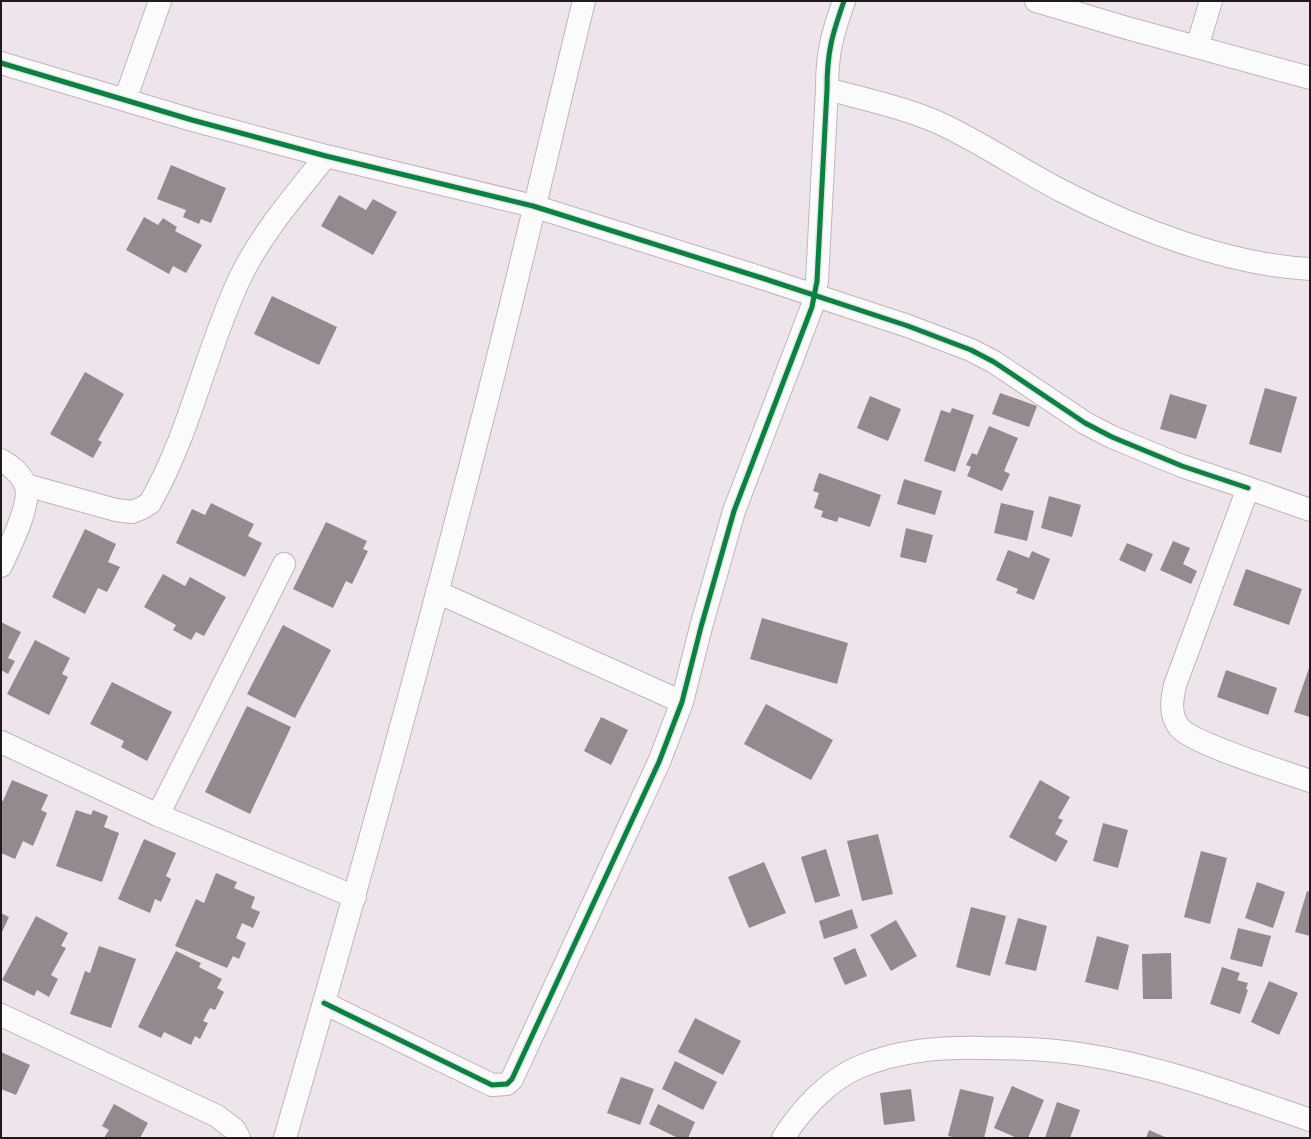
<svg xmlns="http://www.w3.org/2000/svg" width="1311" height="1139" viewBox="0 0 1311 1139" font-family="'Source Sans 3',sans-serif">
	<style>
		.building { fill: #928a8e }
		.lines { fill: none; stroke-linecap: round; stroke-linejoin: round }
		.minor-casing { stroke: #beb5bb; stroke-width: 24 }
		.tertiary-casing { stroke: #beb5bb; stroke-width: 24 }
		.minor { stroke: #fcfbfc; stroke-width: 22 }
		.tertiary { stroke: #fcfbfc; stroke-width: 22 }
		.cycleway-casing { stroke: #f3dfed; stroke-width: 8 }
		.cycleway { stroke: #00873e; stroke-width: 5 }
	</style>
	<rect width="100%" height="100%" fill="#eee4eb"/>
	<path class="building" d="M 171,165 L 226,188 L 211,223 L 201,219 L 199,224 L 183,217 L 186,210 L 157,199 Z
		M 339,195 L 366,210 L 373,199 L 397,212 L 373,255 L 321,226 Z
		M 144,217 L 158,225 L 163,218 L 177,227 L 175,231 L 202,245 L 186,273 L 173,266 L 169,274 L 126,250 Z
		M 272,296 L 337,327 L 319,365 L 254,334 Z
		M 85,372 L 124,394 L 98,440 L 102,442 L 93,458 L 50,434 Z
		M 1265,388 L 1297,397 L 1281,453 L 1249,444 Z
		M 1000,393 L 1037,406 L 1029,427 L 992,414 Z
		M 1170,394 L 1207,405 L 1196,439 L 1160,429 Z
		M 870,396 L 901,409 L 888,441 L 857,428 Z
		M 952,408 L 974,415 L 955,472 L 924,461 L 941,410 L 950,413 Z
		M 989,426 L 1018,438 L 1004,471 L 1010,474 L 1002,491 L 967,476 L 971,467 L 966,465 L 972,453 L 977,455 Z
		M 819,473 L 881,495 L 870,527 L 839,517 L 837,522 L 821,517 L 823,511 L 814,508 L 819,493 L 813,491 Z
		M 904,479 L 942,491 L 935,515 L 897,504 Z
		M 1049,496 L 1081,505 L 1072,537 L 1041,528 Z
		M 211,503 L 254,524 L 248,536 L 262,543 L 245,577 L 176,543 L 192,509 L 205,515 Z
		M 1001,503 L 1034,511 L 1027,541 L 994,533 Z
		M 326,522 L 367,541 L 363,549 L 368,551 L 352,584 L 346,581 L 333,608 L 293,589 Z
		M 906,528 L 933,535 L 926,563 L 900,557 Z
		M 85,529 L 116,544 L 108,562 L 120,567 L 107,592 L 98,588 L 85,614 L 52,597 Z
		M 1173,541 L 1190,548 L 1183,564 L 1197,571 L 1191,584 L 1160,570 Z
		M 1127,543 L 1153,554 L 1145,572 L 1119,560 Z
		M 1008,550 L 1029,558 L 1032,551 L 1050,559 L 1034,600 L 1016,593 L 1018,589 L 996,580 Z
		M 1246,569 L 1302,589 L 1289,625 L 1233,605 Z
		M 163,574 L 185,586 L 190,577 L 226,597 L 204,636 L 196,632 L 191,640 L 173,630 L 176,625 L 144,607 Z
		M 762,618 L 848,643 L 837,684 L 750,659 Z
		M 1,622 L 21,632 L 8,658 L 15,661 L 8,674 L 1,670 Z
		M 283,625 L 331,650 L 295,718 L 247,694 Z
		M 35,640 L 70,658 L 62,674 L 68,677 L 49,715 L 7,694 Z
		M 1310,665 L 1310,717 L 1294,712 Z
		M 1226,670 L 1277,688 L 1268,715 L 1217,697 Z
		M 112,682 L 172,712 L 147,761 L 121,747 L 124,741 L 90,724 Z
		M 766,704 L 833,740 L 811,780 L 744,744 Z
		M 247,706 L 291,727 L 250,814 L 205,792 Z
		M 601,717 L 628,730 L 611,765 L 584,751 Z
		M 12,780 L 48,795 L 41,810 L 47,813 L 33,846 L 23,841 L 15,859 L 1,853 L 1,800 L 3,801 Z
		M 1040,780 L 1070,797 L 1058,818 L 1063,820 L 1055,834 L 1068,841 L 1056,862 L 1009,837 Z
		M 76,810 L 91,815 L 93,810 L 108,816 L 104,827 L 119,833 L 102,882 L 56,866 Z
		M 1103,823 L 1128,830 L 1118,868 L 1093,861 Z
		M 878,834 L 893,894 L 862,901 L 847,841 Z
		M 144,839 L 176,853 L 166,876 L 171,879 L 161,902 L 155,899 L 150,913 L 118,899 Z
		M 826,849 L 840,896 L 815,903 L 801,857 Z
		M 1201,851 L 1227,858 L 1210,924 L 1184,917 Z
		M 764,862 L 786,913 L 749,928 L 728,877 Z
		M 216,873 L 237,882 L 234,888 L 255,897 L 251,908 L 260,912 L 253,928 L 242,923 L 236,938 L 246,943 L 239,959 L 233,956 L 227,968 L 175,946 L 196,899 L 204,903 Z
		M 1257,882 L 1285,892 L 1273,928 L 1245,918 Z
		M 1307,891 L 1310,892 L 1310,936 L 1295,932 Z
		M 971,907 L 1006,916 L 990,976 L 956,967 Z
		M 852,909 L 858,928 L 824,939 L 819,921 Z
		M 1,913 L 9,917 L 1,934 Z
		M 36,916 L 68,933 L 61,946 L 66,948 L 51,975 L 58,979 L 49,997 L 37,990 L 34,996 L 2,980 Z
		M 1018,918 L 1047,926 L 1036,971 L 1005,964 Z
		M 896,920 L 917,956 L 891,971 L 870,935 Z
		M 1238,928 L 1271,936 L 1262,967 L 1230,959 Z
		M 1097,936 L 1129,945 L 1118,990 L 1085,982 Z
		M 99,946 L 136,959 L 111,1028 L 70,1014 L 85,971 L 90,973 Z
		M 855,948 L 867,976 L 845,985 L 833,958 Z
		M 176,951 L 201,963 L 199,967 L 222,979 L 217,988 L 224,992 L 215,1010 L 210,1008 L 203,1021 L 208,1023 L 200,1039 L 195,1036 L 191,1045 L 164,1032 L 161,1038 L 138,1027 Z
		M 1171,953 L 1172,999 L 1143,999 L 1142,954 Z
		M 1222,967 L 1240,973 L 1237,980 L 1248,983 L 1246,989 L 1248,990 L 1240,1014 L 1210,1004 Z
		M 1269,981 L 1298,993 L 1279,1035 L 1251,1022 Z
		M 695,1018 L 741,1041 L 723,1075 L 678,1052 Z
		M 1,1052 L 30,1065 L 16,1095 L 1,1089 Z
		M 675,1061 L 717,1082 L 703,1110 L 662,1089 Z
		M 621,1077 L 654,1089 L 640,1125 L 607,1113 Z
		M 1012,1086 L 1044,1100 L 1028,1138 L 1017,1138 L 994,1128 Z
		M 911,1089 L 915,1121 L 884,1125 L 880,1093 Z
		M 960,1089 L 994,1097 L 984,1138 L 958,1138 L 948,1136 Z
		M 1057,1102 L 1080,1110 L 1070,1138 L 1045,1138 Z
		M 114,1104 L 148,1123 L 140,1138 L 104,1138 L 109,1130 L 102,1126 Z
		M 658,1104 L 695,1122 L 688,1138 L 678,1138 L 649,1124 Z
		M 1149,1130 L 1167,1138 L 1146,1138 Z"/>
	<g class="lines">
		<defs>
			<path id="minor" d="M 1036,1 L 1127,28 L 1310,78
				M 1197,47 L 1211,1
				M 1,63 L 192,120 L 326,156 L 533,206 L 762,278 L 908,326 L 971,350 L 994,362 L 1085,423 L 1112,437 L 1182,466 L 1248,488
				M 827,89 C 864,99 902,107 937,122 C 981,142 1021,170 1064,192 C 1136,229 1229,265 1310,269
				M 125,100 L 160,1
				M 1,460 C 10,465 21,474 25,484 C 33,502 9,548 1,566
				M 26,485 L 116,510 L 132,512 L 142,508 L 150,503 C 190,433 205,353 239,280 C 260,235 295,195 326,156
				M 1310,510 L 1248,488 L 1175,685 C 1172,699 1169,714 1179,727 C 1192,744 1286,772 1310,781
				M 437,592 L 682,702
				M 1,742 L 158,815 L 355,897
				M 158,815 L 284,564
				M 324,1003 L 492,1085 L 507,1084 L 512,1079 L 659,762 L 682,702 L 701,627 L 734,511 L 812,307 L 817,281 L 827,89 C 827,52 832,35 844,1
				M 1,1015 L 217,1116 L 235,1130 L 239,1138
				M 783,1138 C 801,1110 828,1080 859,1067 C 899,1050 941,1047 984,1048 C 1016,1048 1049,1049 1081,1054 C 1160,1066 1235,1094 1310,1120"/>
			<path id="tertiary" d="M 285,1138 C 353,903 419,668 479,432 C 516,289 549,144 584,1"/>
		</defs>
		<use href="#minor" class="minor-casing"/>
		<use href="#tertiary" class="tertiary-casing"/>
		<use href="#minor" class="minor"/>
		<use href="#tertiary" class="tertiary"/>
		<defs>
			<path id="cycleway" d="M 1,63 L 192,120 L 326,156 L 533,206 L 762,278 L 908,326 L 971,350 L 994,362 L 1085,423 L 1112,437 L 1182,466 L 1248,488
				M 324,1003 L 492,1085 L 507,1084 L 512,1079 L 659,762 L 682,702 L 701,627 L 734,511 L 812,307 L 817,281 L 827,89 C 827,52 832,35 844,1"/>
		</defs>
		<use href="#cycleway" class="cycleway-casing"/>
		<use href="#cycleway" class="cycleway"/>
	</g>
	<rect width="1311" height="1139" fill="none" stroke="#20191e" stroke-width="4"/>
</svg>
